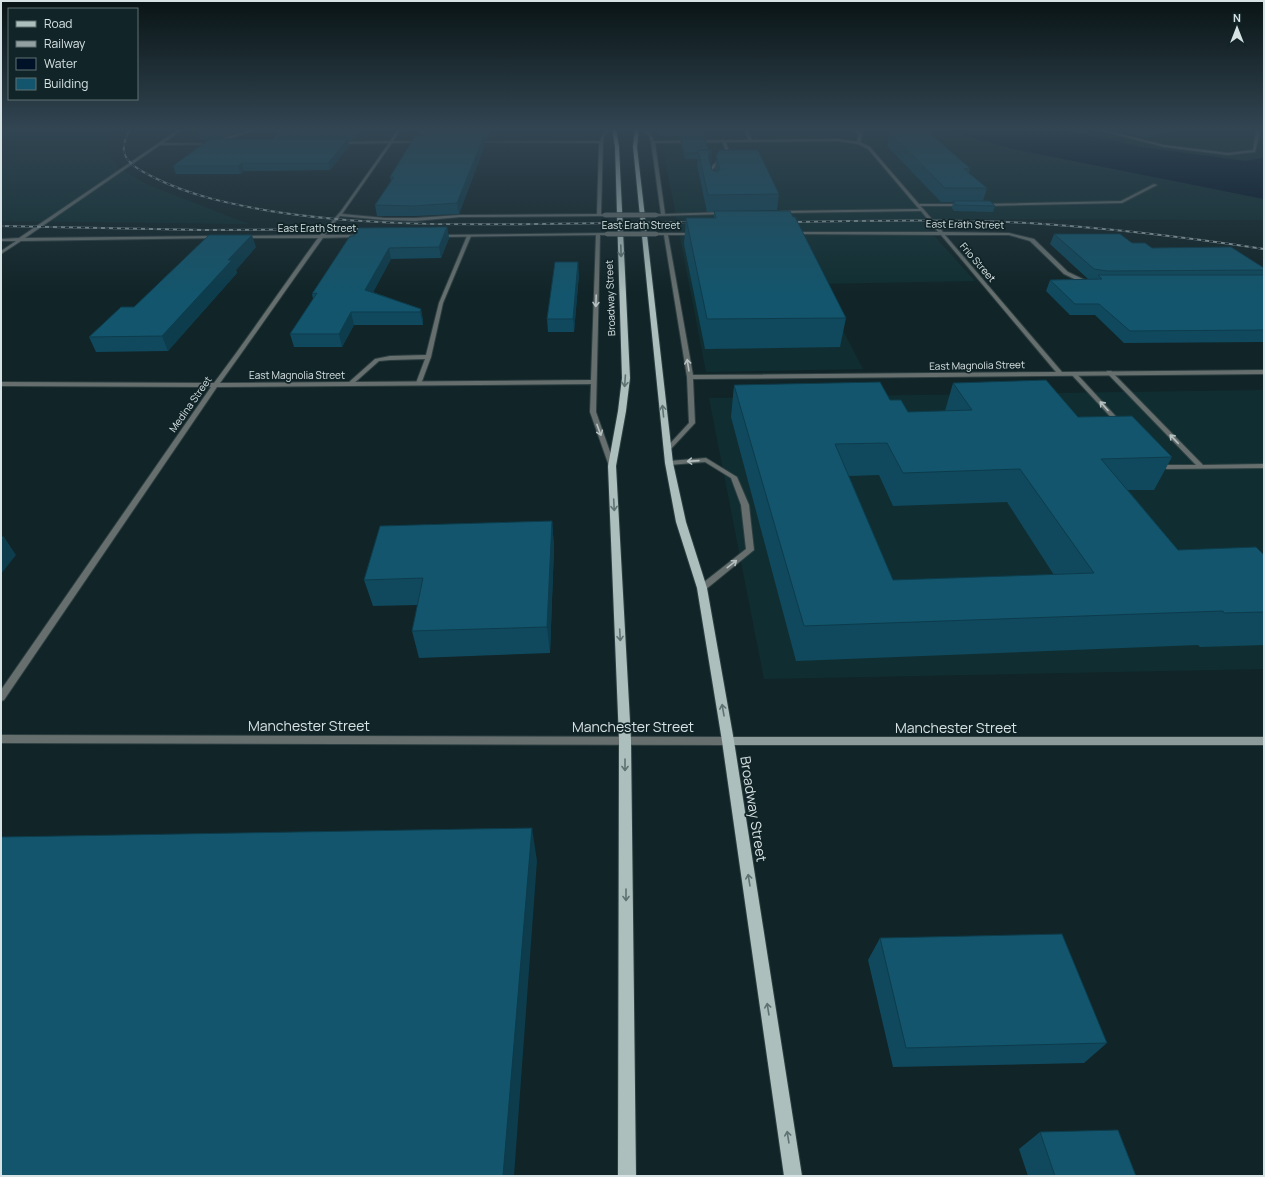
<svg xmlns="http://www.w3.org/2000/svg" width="1265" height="1177" viewBox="0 0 1265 1177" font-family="Manrope,sans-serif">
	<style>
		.built { fill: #102e31 }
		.green { fill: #00353a }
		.water { fill: #001227 }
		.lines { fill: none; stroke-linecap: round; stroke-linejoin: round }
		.lane-casing { stroke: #2d3f41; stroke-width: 2 }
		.street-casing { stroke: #2d3f41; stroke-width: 2 }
		.secondary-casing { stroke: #2d3f41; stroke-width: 2 }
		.primary-casing { stroke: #2d3f41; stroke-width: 2 }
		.lane { fill: #666f6e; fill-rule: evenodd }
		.street { fill: #666f6e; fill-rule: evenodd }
		.secondary { fill: #8d9c9a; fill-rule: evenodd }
		.primary { fill: #acbfbd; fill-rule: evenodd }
		.rail-casing { stroke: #92a0a2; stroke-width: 2 }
		.rail { stroke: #112427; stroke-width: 1.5; stroke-dasharray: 4; stroke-linecap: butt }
		.street-bridge-casing { stroke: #2d3f41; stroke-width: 5.5; stroke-linecap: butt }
		.street-bridge { stroke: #666f6e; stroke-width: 4.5 }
		.wall { fill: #10495d; fill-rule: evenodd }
		.shaded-wall { fill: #0d3c4c }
		.building { fill: #13556c; stroke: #0d3c4c; fill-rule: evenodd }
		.oneway { stroke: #5e7272 }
		.oneway2 { stroke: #b5c0c1 }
		.labels { text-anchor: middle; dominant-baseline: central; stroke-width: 3.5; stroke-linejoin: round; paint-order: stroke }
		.far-street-label { font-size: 10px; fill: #d7e2e4; stroke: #112427 }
		.near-street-label { font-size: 14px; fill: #d7e2e4; stroke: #112427 }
	</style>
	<rect width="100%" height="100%" fill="#112427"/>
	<path class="built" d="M 1,128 L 58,128 L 74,140 L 107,140 L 108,150 L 119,168 L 148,185 L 249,224 L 1,221 Z
		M 659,128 L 938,128 L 1009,148 L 1264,199 L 1264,220 L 919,219 L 975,281 L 819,284 L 863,369 L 706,372 Z
		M 1056,128 L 1264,128 L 1264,158 L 1245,161 L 1141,147 Z
		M 1264,390 L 1264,669 L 764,679 L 709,398 Z"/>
	<path class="green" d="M 1,128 L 117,128 L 107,140 L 1,140 Z"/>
	<path class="water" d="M 939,128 L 1056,128 L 1141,147 L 1245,161 L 1264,158 L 1264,199 L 1009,148 Z"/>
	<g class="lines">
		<defs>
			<path id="lane" d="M 744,128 L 747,128 L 752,142 L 749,141 Z
				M 854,128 L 857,128 L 862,134 L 860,144 L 857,143 L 858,134 Z
				M 1091,128 L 1097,128 L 1164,145 L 1228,153 L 1253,150 L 1256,132 L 1254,128 L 1257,128 L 1260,132 L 1255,152 L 1228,155 L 1164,147 Z
				M 253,129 L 288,130 L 272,144 L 271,142 L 283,131 L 253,131 L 212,144 L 209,143 Z
				M 722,140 L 725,141 L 732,158 L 719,163 L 713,169 L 715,177 L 712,178 L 710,168 L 717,161 L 728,158 Z
				M 1154,184 L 1157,185 L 1122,203 L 984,206 L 982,205 L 984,204 L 1121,201 Z
				M 917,204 L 962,204 L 964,205 L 962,206 L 916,206 Z
				M 469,235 L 471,236 L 443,303 L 431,357 L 421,384 L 416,383 L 425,359 L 390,360 L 379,361 L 352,385 L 348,385 L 348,383 L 375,359 L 390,356 L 426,355 L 439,303 L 467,236 Z
				M 1107,371 L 1111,371 L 1203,465 L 1263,464 L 1264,468 L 1167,469 L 1155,464 L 1155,462 L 1159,462 L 1168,465 L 1196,465 L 1107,373 Z
				M 1071,372 L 1075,372 L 1122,423 L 1122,425 L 1118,425 L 1071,374 Z
				M 706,458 L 737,477 L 749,505 L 754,550 L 705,590 L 702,591 L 698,588 L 699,586 L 746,549 L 741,505 L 731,478 L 705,462 L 669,465 L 666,463 L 669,461 Z"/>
			<path id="street" d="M 181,128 L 184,128 L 163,143 L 216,144 L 160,145 L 25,238 L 216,236 L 217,236 L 217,238 L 21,241 L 1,254 L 1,251 L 16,241 L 1,241 L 1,239 L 19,238 Z
				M 399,128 L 402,128 L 393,141 L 424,142 L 392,143 L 342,214 L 385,218 L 415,218 L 460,215 L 597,214 L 599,143 L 472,142 L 600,141 C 602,135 606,128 613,128 L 604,135 L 603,142 L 601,214 L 607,215 L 605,216 L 460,217 L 415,221 L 385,220 L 340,216 L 325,235 L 360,235 L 362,236 L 361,237 L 323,238 C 288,286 255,335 220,383 L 591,380 L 596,235 L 438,237 L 436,236 L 438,235 L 607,233 L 609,234 L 608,235 L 600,235 L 596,412 L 615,466 L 614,467 L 610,467 L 609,466 L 590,412 L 591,384 L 217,387 L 4,700 L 1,701 L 1,690 L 211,387 L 1,386 L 1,382 L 214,383 C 250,335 283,286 318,238 L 241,238 L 241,236 L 320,235 L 341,211 L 389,143 L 338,144 L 337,142 L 390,141 Z
				M 638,128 C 646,128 651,133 654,141 L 837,139 L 860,142 L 870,147 L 943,232 L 1009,233 L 1034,239 L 1068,272 L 1089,282 L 1089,284 L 1085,284 L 1064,274 L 1030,241 L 1009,235 L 945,235 L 1062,372 L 1264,370 L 1264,374 L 693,379 L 695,423 L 669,451 L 665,451 L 665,449 L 689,423 L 687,377 L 664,235 L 655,235 L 654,234 L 656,233 L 696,233 L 698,234 L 696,235 L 668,235 L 693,375 L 1056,372 L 941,235 L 793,234 L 792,233 L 794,232 L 938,232 L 921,211 L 780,213 L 781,211 L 919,209 L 868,149 L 858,144 L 837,141 L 655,143 L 665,214 L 725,212 L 727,213 L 725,214 L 656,216 L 655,214 L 661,214 L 651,142 L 649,135 Z
				M 1,735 L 728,737 L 731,738 L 733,741 L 731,744 L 728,745 L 1,743 Z"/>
			<path id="secondary" d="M 728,737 L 1264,737 L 1264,745 L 728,745 L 725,744 L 723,741 L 725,738 Z"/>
			<path id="primary" d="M 612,128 L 616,128 L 619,147 L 630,378 L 626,411 L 616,466 L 631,740 L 636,1176 L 618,1176 L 619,740 L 608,466 L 618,411 L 622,378 L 615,147 Z
				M 635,128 L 639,128 L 637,147 L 673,463 L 686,522 L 707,588 L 734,741 L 802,1176 L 784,1176 L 722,741 L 697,588 L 676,522 L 665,463 L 633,147 Z"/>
		</defs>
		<use href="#lane" class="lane-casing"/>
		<use href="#street" class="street-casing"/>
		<use href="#secondary" class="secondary-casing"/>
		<use href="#primary" class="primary-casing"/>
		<use href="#lane" class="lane"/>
		<use href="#street" class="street"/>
		<use href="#secondary" class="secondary"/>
		<use href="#primary" class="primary"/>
		<defs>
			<path id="rail" d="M 131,128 C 113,156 131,166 155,178 C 191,196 231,204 270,211 C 358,225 447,225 535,224 C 589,223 642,223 696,222
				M 786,222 C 867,221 948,219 1029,223 C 1108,228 1186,237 1264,249
				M 1,226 L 203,230 L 357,229
				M 353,229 L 370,229"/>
		</defs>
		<use href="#rail" class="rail-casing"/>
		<use href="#rail" class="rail"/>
		<defs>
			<path id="street-bridge" d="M 605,215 L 656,215
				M 607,234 L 656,234"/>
		</defs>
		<use href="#street-bridge" class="street-bridge-casing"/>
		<use href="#street-bridge" class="street-bridge"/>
	</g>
	<path class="wall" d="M 251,128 L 216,139 L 277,139 L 275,132 L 279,129 L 272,128 L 363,128 L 353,141 L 348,141 L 349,146 L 330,170 L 244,171 L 240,174 L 176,174 L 173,166 L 210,139 L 201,140 L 198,130 Z
		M 492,128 L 487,140 L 485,140 L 485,145 L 459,214 L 415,216 L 377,216 L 375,205 L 391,181 L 390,177 L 419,136 L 419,135 Z
		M 658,128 L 704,128 L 704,139 L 712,170 L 715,171 L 716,155 L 779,194 L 777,210 L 721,211 L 793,217 L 846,318 L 840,347 L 705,349 L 684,244 L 686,218 L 714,218 L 714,212 L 707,212 L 697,165 L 698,159 L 685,159 L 681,144 L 681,139 L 680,139 L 679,136 L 659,136 Z
		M 1104,128 L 1177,128 L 1148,138 Z
		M 890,133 L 970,168 L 969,173 L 987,188 L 983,201 L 995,206 L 993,212 L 954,211 L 952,208 L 953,202 L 941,202 L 887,146 Z
		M 447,227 L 449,238 L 441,258 L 391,259 L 373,292 L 421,309 L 423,321 L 423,325 L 354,325 L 342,347 L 294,347 L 290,334 L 313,299 L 312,294 L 350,236 Z
		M 1054,234 L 1132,243 L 1152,248 L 1264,268 L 1264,342 L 1124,343 L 1095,315 L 1070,315 L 1046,291 L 1050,280 L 1088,279 L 1050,244 Z
		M 256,247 L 236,270 L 237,273 L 168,351 L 96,352 L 89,337 Z
		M 579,274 L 574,332 L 548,332 L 547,319 Z
		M 953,383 L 1078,417 L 1172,457 L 1154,490 L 1128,490 L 1178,550 L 1264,555 L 1264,645 L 1200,647 L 1198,645 L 796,661 L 731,417 L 734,385 L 908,412 L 945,411 ZM 879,475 L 893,506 L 1007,502 L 1054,575 L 893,580 L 849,476 Z
		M 552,521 L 554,547 L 550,653 L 419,658 L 412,631 L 418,605 L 373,606 L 364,580 Z
		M 880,938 L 1107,1043 L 1084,1063 L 893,1067 L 868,960 Z
		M 1040,1132 L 1136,1176 L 1028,1176 L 1019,1149 Z"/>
	<path class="shaded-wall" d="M 220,128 L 251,128 L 216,139 L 213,130 Z
		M 354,128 L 363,128 L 353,141 L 351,131 Z
		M 489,128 L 492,128 L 487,140 L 487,135 Z
		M 1156,128 L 1177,128 L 1148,138 L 1151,130 Z
		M 484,136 L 485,145 L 459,214 L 457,203 Z
		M 348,139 L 349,146 L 330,170 L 328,163 Z
		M 712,150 L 711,165 L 708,155 Z
		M 242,163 L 244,171 L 240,174 L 238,166 Z
		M 447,227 L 449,238 L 441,258 L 439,247 Z
		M 252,235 L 256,247 L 236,270 L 237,273 L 168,351 L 162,336 L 228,260 Z
		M 389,248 L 391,259 L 368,302 L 365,290 Z
		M 578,262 L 579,274 L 574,332 L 573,319 Z
		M 421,309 L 423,321 L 423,325 L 420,312 Z
		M 351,312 L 354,325 L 342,347 L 339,334 Z
		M 552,521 L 554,547 L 550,653 L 547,627 Z
		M 4,537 L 16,555 L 1,574 L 1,541 Z
		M 532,828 L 537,861 L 514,1176 L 503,1176 Z"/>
	<path class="building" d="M 201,128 L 220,128 L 213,130 L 198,130 Z
		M 279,128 L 354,128 L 351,131 L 275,132 Z
		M 423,128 L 489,128 L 487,135 L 419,135 Z
		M 680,128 L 704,128 L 704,129 L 680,129 Z
		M 1145,128 L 1156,128 L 1151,130 Z
		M 926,130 L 970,168 L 964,169 L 987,188 L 945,188 L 890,133 Z
		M 415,136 L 484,136 L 457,203 L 413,206 L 375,205 L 394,177 L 390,177 Z
		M 210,139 L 348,139 L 328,163 L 242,163 L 238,166 L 173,166 Z
		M 681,139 L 705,139 L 708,150 L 698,150 L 698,153 L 685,153 Z
		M 698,150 L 712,150 L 708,155 L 712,170 L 717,172 L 720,169 L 716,155 L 720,150 L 758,150 L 779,194 L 708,195 Z
		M 953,201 L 990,201 L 995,206 L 956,205 Z
		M 714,211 L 790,211 L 793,217 L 795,217 L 846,318 L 707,319 L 686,218 L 716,218 Z
		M 447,227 L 439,247 L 389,248 L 365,290 L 421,309 L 420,312 L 351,312 L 339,334 L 290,334 L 317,293 L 312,294 L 350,236 L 354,236 L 359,228 Z
		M 1054,234 L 1120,234 L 1132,243 L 1145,243 L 1152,248 L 1231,247 L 1264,268 L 1264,270 L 1107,271 L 1094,269 Z
		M 209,235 L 252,235 L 228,260 L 232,260 L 162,336 L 89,337 L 121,307 L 134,307 Z
		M 555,262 L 578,262 L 573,319 L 547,319 Z
		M 1098,275 L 1264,275 L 1264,330 L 1130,331 L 1099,304 L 1075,304 L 1050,280 L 1102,279 Z
		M 1046,380 L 1078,417 L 1132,416 L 1172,457 L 1101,459 L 1178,550 L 1256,547 L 1264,555 L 1264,612 L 1224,613 L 1223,611 L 804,626 L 734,385 L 880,382 L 890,400 L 901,400 L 908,412 L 972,410 L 953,383 ZM 887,443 L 903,473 L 1020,469 L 1094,573 L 893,580 L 835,444 Z
		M 552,521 L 547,627 L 412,631 L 423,578 L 364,580 L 380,526 Z
		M 1,537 L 4,537 L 1,541 Z
		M 532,828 L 503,1176 L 1,1176 L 1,837 Z
		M 1062,934 L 1107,1043 L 906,1048 L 880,938 Z
		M 1118,1130 L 1136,1176 L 1055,1176 L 1040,1132 Z"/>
	<defs><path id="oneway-shaft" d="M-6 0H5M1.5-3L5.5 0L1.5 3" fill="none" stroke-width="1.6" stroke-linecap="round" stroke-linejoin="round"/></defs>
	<g class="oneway">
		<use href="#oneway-shaft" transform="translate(621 251) rotate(88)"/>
		<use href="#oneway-shaft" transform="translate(625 381) rotate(94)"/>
		<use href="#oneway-shaft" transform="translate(663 411) rotate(-96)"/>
		<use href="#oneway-shaft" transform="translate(614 505) rotate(87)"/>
		<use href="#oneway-shaft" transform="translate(620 635) rotate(87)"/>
		<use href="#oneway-shaft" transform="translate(723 710) rotate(-100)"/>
		<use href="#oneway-shaft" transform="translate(625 765) rotate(90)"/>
		<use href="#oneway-shaft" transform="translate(749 880) rotate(-99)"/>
		<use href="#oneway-shaft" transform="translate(626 895) rotate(90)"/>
		<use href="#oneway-shaft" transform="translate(768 1009) rotate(-99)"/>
		<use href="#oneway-shaft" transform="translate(788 1137) rotate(-99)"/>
	</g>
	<g class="oneway2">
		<use href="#oneway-shaft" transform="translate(596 301) rotate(92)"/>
		<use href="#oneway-shaft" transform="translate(688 365) rotate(-99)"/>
		<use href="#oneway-shaft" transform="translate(1104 406) rotate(-132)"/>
		<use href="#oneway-shaft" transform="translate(599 430) rotate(70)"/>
		<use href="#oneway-shaft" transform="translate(1174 439) rotate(-134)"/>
		<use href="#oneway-shaft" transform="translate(693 461) rotate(176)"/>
		<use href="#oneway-shaft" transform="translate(732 564) rotate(-38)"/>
	</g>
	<linearGradient id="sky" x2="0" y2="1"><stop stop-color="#091415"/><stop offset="0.44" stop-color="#324552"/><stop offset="1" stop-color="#324552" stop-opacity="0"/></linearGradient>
	<rect width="1265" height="293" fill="url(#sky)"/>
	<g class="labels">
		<g class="far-street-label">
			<text transform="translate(965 224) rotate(1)">East Erath Street</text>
			<text x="641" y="225">East Erath Street</text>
			<text x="317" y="228">East Erath Street</text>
			<text transform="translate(978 262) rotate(49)">Frio Street</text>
			<text transform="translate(610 298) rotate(-92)">Broadway Street</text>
			<text transform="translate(977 365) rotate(-1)">East Magnolia Street</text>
			<text x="297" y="375">East Magnolia Street</text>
			<text transform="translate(190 404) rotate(-55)">Medina Street</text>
		</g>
		<g class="near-street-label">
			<text x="309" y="725">Manchester Street</text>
			<text x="633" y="726">Manchester Street</text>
			<text x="956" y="727">Manchester Street</text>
			<text transform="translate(754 809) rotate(81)">Broadway Street</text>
		</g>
	</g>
	<rect width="1265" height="1177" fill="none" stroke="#d7e2e4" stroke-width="4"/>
	<rect x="8" y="8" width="130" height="92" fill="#112427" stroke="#607073"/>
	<rect x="16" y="21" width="20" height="6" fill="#acbfbd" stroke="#607073"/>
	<text x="44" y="28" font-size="12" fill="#d7e2e4">Road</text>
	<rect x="16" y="41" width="20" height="6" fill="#92a0a2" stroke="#607073"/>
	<text x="44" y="48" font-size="12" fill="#d7e2e4">Railway</text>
	<rect x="16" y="58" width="20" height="12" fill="#001227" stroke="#607073"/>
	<text x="44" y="68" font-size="12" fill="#d7e2e4">Water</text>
	<rect x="16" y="78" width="20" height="12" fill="#13556c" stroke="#607073"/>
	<text x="44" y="88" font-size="12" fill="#d7e2e4">Building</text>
	<g transform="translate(1237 28)" stroke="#112427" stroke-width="3" paint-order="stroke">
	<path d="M0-3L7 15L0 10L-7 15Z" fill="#d7e2e4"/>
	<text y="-6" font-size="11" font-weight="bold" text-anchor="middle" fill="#d7e2e4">N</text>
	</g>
</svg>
